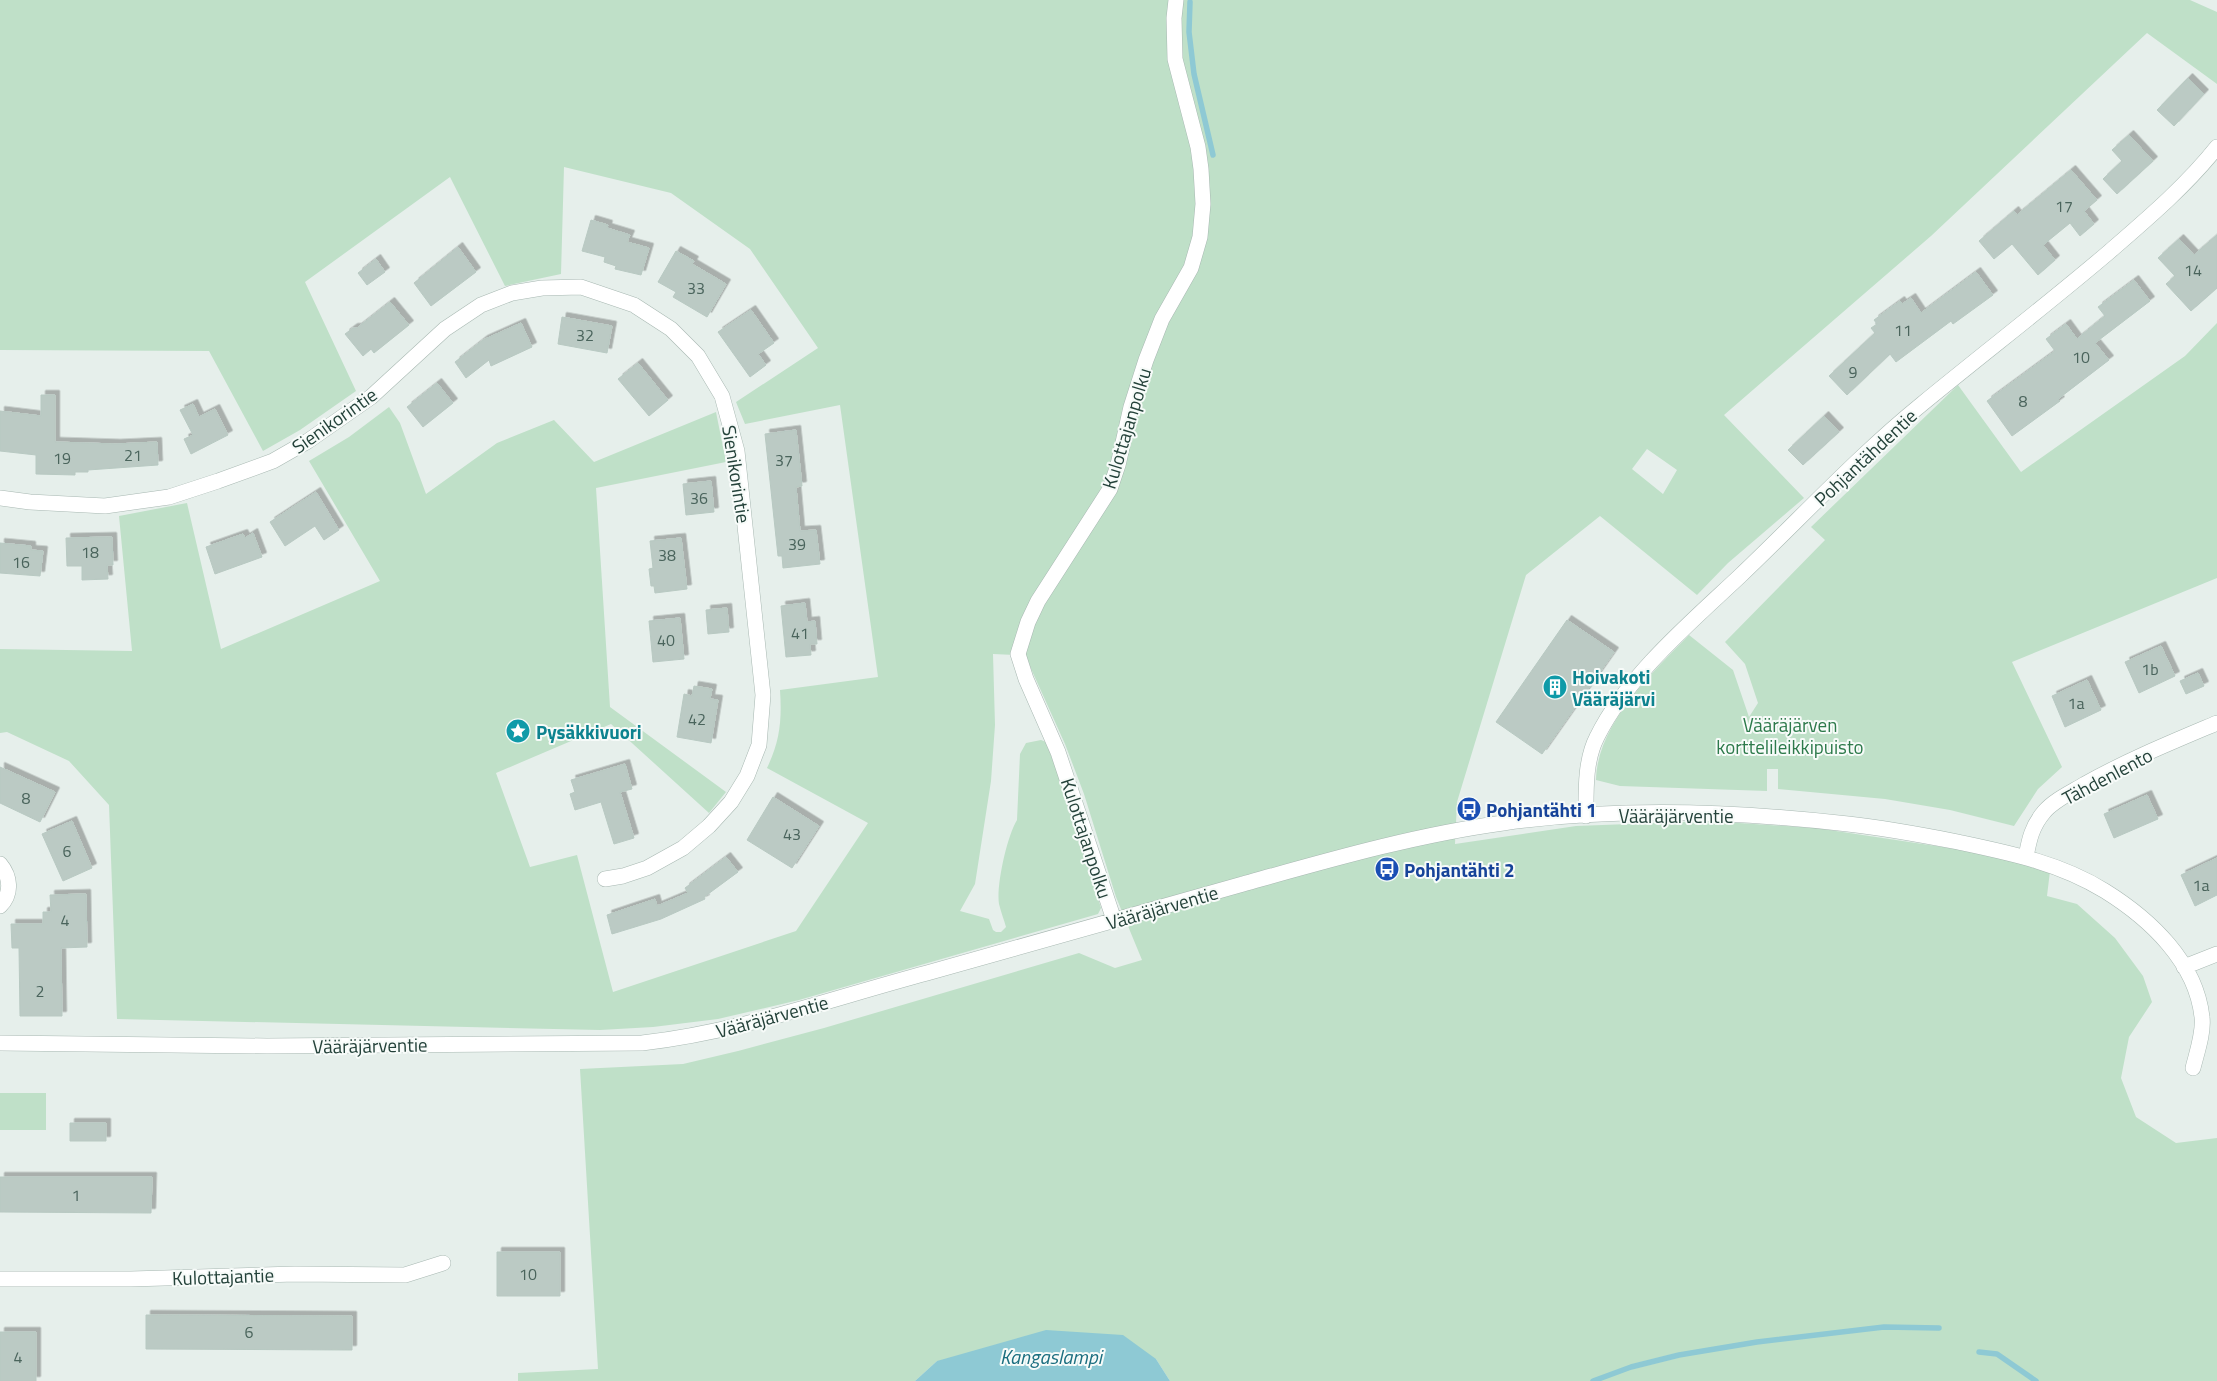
<svg xmlns="http://www.w3.org/2000/svg" width="2217" height="1381" viewBox="0 0 2217 1381" font-family="'Titillium Web',sans-serif">
	<style>
		.green { fill: #bfe0c8; fill-rule: evenodd }
		.water { fill: #8ec9d4 }
		.lines { fill: none; stroke-linecap: round; stroke-linejoin: round }
		.stream { stroke: #8ec9d4; stroke-width: 5.5 }
		.building { fill: #bbcac4; stroke: #b8c9c2; filter: url(#shadow) }
		.street-casing { stroke: #a8b8b2; stroke-width: 16 }
		.street { stroke: #fff; stroke-width: 15 }
		.labels { text-anchor: middle; dominant-baseline: central; stroke-width: 4; stroke-linejoin: round; paint-order: stroke }
		.number-label { font-size: 16px; fill: #4a645c }
		.street-label { font-size: 19px; fill: #24423a; stroke: #f7fbf9 }
		.culture-label { font-size: 19px; font-weight: bold; fill: #0d838f; stroke: #f7fbf9; text-anchor: start }
		.park-label { font-size: 19px; fill: #2d7a4b; stroke: #f7fbf9 }
		.transit-label { font-size: 19px; font-weight: bold; fill: #164399; stroke: #f7fbf9; text-anchor: start }
		.water-label { font-size: 20px; font-style: italic; fill: #1c6f80; stroke: #f7fbf9 }
	</style>
	<defs>
		<filter id="shadow"><feDropShadow dx="4.5" dy="-4.5" stdDeviation="0" flood-color="#0004"/></filter>
	</defs>
	<rect width="100%" height="100%" fill="#e6efeb"/>
	<path class="green" d="M 0,0 L 2190,0 L 2217,12 L 2217,84 L 2147,33 L 1931,236 L 1724,415 L 1804,498 L 1728,563 L 1697,595 L 1600,516 L 1526,575 L 1457,802 L 1455,844 L 1576,826 L 1709,821 L 1816,828 L 2016,858 L 2050,871 L 2047,896 L 2077,904 L 2115,938 L 2143,976 L 2152,1002 L 2129,1037 L 2121,1078 L 2136,1117 L 2176,1143 L 2217,1138 L 2217,1381 L 1170,1381 L 1156,1359 L 937,1361 L 915,1381 L 518,1381 L 518,1373 L 598,1369 L 580,1069 L 683,1064 L 738,1051 L 824,1028 L 1079,953 L 1115,968 L 1142,960 L 1116,897 L 1084,794 L 1065,744 L 1028,662 L 1015,655 L 993,654 L 995,725 L 991,781 L 975,884 L 960,911 L 989,919 L 993,930 L 996,932 L 1001,932 L 1006,927 C 1004,920 1001,912 999,904 C 996,886 1007,836 1017,820 L 1020,754 L 1026,743 L 1041,740 L 1046,742 L 1069,804 L 1101,908 L 1098,914 L 799,1000 L 718,1019 L 653,1027 L 600,1030 L 117,1019 L 109,805 L 69,761 L 7,732 L 0,733 L 0,649 L 132,651 L 119,516 L 187,503 L 221,649 L 380,581 L 309,461 L 349,437 L 389,407 L 400,423 L 426,494 L 497,443 L 554,420 L 594,462 L 716,412 L 726,462 L 596,488 L 610,707 L 726,792 L 709,813 L 611,724 L 496,773 L 530,867 L 577,855 L 613,992 L 796,931 L 868,823 L 767,768 C 780,741 782,720 780,690 L 878,677 L 840,405 L 745,424 L 736,402 L 818,348 L 750,249 L 671,193 L 564,167 L 561,274 L 505,286 L 450,177 L 305,282 L 356,391 L 300,430 L 263,451 L 209,351 L 0,350 ZM 1647,449 L 1677,470 L 1663,494 L 1632,469 Z
		M 2217,323 L 2217,578 L 2012,662 L 2062,767 L 2038,789 L 2014,826 L 1950,810 L 1885,799 L 1778,789 L 1778,769 L 1767,769 L 1767,791 L 1620,786 L 1596,780 C 1597,724 1653,672 1689,635 L 1733,670 L 1749,717 L 1758,703 L 1745,664 L 1725,642 L 1825,540 L 1811,527 L 1958,385 L 2021,472 L 2185,356 Z
		M 0,1093 L 46,1093 L 46,1130 L 0,1130 Z"/>
	<path class="water" d="M 1046,1330 L 1123,1335 L 1156,1359 L 1170,1381 L 915,1381 L 937,1361 Z"/>
	<g class="lines">
		<path class="stream" d="M 1190,2 L 1189,32 L 1194,74 L 1213,155
			M 1979,1352 L 1997,1354 L 2036,1381
			M 1593,1381 L 1631,1367 L 1679,1355 L 1757,1342 L 1884,1327 L 1939,1328"/>
	</g>
	<path class="building" d="M 2188,78 L 2204,94 L 2174,126 L 2157,110 Z
		M 2129,135 L 2153,161 L 2117,194 L 2103,179 L 2122,161 L 2112,150 Z
		M 2071,170 L 2097,200 L 2084,211 L 2094,224 L 2080,236 L 2070,223 L 2043,245 L 2055,260 L 2038,275 L 2012,244 L 1994,259 L 1979,241 L 2014,211 L 2017,215 Z
		M 591,220 L 608,225 L 607,228 L 630,235 L 627,242 L 649,248 L 641,275 L 615,269 L 616,266 L 604,262 L 605,257 L 582,251 Z
		M 2217,235 L 2217,288 L 2191,311 L 2166,284 L 2175,276 L 2158,258 L 2179,239 L 2194,255 Z
		M 458,247 L 476,272 L 431,306 L 414,283 Z
		M 676,251 L 694,261 L 692,264 L 726,284 L 707,317 L 673,297 L 676,292 L 658,282 Z
		M 376,259 L 385,272 L 367,285 L 358,273 Z
		M 1976,272 L 1993,295 L 1953,324 L 1951,321 L 1896,362 L 1890,354 L 1847,395 L 1829,376 L 1875,333 L 1871,328 L 1877,324 L 1874,320 L 1900,301 L 1902,304 L 1911,298 L 1921,313 Z
		M 2134,280 L 2150,301 L 2095,343 L 2109,360 L 2058,399 L 2060,401 L 2012,436 L 1987,401 L 2055,351 L 2046,339 L 2066,324 L 2077,339 L 2105,316 L 2098,307 Z
		M 390,302 L 409,325 L 374,353 L 371,349 L 363,356 L 345,334 L 353,328 L 357,328 Z
		M 751,310 L 774,343 L 758,354 L 766,365 L 750,377 L 718,332 Z
		M 562,317 L 612,326 L 607,353 L 558,344 Z
		M 521,323 L 532,347 L 491,366 L 489,360 L 466,378 L 455,362 L 483,340 Z
		M 638,363 L 668,400 L 649,416 L 618,379 Z
		M 437,383 L 453,403 L 423,427 L 407,407 Z
		M 41,395 L 55,395 L 55,442 L 116,444 L 157,442 L 158,465 L 88,470 L 88,472 L 75,472 L 75,475 L 36,474 L 36,455 L 0,451 L 0,411 L 41,416 Z
		M 193,404 L 199,417 L 215,409 L 228,435 L 191,454 L 184,439 L 193,435 L 180,410 Z
		M 1824,416 L 1839,432 L 1803,465 L 1788,450 Z
		M 796,430 L 802,486 L 796,487 L 800,531 L 816,530 L 820,564 L 783,568 L 782,556 L 778,556 L 765,434 Z
		M 711,481 L 714,512 L 686,515 L 683,484 Z
		M 316,492 L 339,530 L 324,540 L 315,526 L 285,546 L 270,522 Z
		M 253,533 L 262,557 L 215,574 L 206,547 L 243,534 L 245,538 Z
		M 112,537 L 113,565 L 107,565 L 108,579 L 82,580 L 82,566 L 67,566 L 66,538 Z
		M 681,538 L 687,589 L 655,593 L 654,586 L 651,586 L 649,569 L 653,568 L 650,541 Z
		M 0,543 L 31,546 L 31,550 L 43,551 L 40,576 L 0,573 Z
		M 805,603 L 807,622 L 815,621 L 817,644 L 810,644 L 811,655 L 786,657 L 781,606 Z
		M 727,608 L 729,632 L 708,634 L 706,610 Z
		M 680,618 L 684,659 L 653,662 L 649,621 Z
		M 1567,620 L 1614,652 L 1542,754 L 1496,722 Z
		M 2161,646 L 2175,676 L 2139,693 L 2125,662 Z
		M 2198,673 L 2204,686 L 2186,694 L 2180,681 Z
		M 2087,680 L 2101,710 L 2065,727 L 2052,696 Z
		M 694,686 L 712,689 L 710,699 L 718,700 L 711,743 L 677,737 L 684,694 L 692,696 Z
		M 625,764 L 632,789 L 620,792 L 634,838 L 614,844 L 601,802 L 575,810 L 570,794 L 575,792 L 571,780 Z
		M 0,767 L 55,792 L 40,822 L 0,803 Z
		M 2147,795 L 2158,819 L 2114,838 L 2104,814 Z
		M 773,797 L 819,826 L 792,868 L 747,840 Z
		M 72,821 L 92,868 L 63,881 L 42,834 Z
		M 726,857 L 738,872 L 704,897 L 705,899 L 661,919 L 612,934 L 607,915 L 655,899 L 657,906 L 688,893 L 685,888 Z
		M 2217,858 L 2217,895 L 2195,906 L 2181,875 Z
		M 86,894 L 87,947 L 61,948 L 62,1016 L 20,1016 L 19,948 L 12,948 L 11,924 L 43,924 L 43,912 L 51,912 L 50,895 Z
		M 70,1123 L 106,1123 L 106,1141 L 70,1141 Z
		M 0,1177 L 152,1177 L 151,1213 L 0,1212 Z
		M 497,1252 L 560,1252 L 560,1296 L 497,1296 Z
		M 146,1315 L 352,1316 L 352,1350 L 146,1349 Z
		M 0,1332 L 36,1332 L 36,1381 L 0,1381 Z"/>
	<g class="lines">
		<defs>
			<path id="street" d="M 0,498 L 30,502 L 105,506 L 169,497 L 218,481 L 273,461 L 308,441 L 371,397 L 445,329 L 481,305 L 512,293 L 542,288 L 581,287 L 634,305 L 671,329 L 698,356 L 722,396 L 737,451 L 763,695 L 759,745 L 747,776 L 731,802 L 709,826 L 683,848 L 647,868 L 623,876 L 605,879
				M 1586,816 C 1586,790 1585,760 1597,737 C 1627,676 1691,622 1740,576 C 1800,519 1859,455 1922,404 C 1984,353 2048,304 2109,252 C 2147,219 2186,186 2217,147
				M 2026,857 C 2029,840 2032,826 2044,812 C 2054,800 2072,792 2085,784 C 2128,760 2172,742 2217,723
				M 0,864 C 11,877 12,894 0,906
				M 1114,920 L 1058,752 L 1026,679 L 1018,654 L 1028,622 L 1038,601 L 1110,489 L 1118,465 L 1131,407 L 1146,360 L 1162,319 L 1191,268 L 1200,237 L 1203,204 L 1201,169 L 1198,147 L 1175,59 L 1174,18 L 1176,0
				M 2184,967 L 2217,954
				M 0,1043 L 267,1046 L 642,1043 C 740,1032 833,998 927,973 C 1033,944 1138,914 1243,884 C 1329,860 1415,835 1503,823 C 1616,807 1735,811 1848,824 C 1885,828 1922,835 1958,842 C 2010,853 2060,863 2105,891 C 2150,919 2196,962 2202,1017 C 2204,1032 2197,1052 2193,1068
				M 0,1279 L 131,1279 L 295,1274 L 405,1275 L 443,1263"/>
		</defs>
		<use href="#street" class="street-casing"/>
		<use href="#street" class="street"/>
	</g>
	<defs>
		<symbol id="building-disc" viewBox="-11 -11 22 22"><circle r="9.5" fill="#0f9aa8" stroke="#f7fbf9"/><path d="M-4-6H4V6H1V3H-1V6H-4ZM-2.5-4.3h1.7v1.8h-1.7ZM.8-4.3h1.7v1.8H.8ZM-2.5-1h1.7V.8h-1.7ZM.8-1h1.7V.8H.8Z" fill="#fff"/></symbol>
		<symbol id="sight-disc" viewBox="-11 -11 22 22"><circle r="9.5" fill="#0f9aa8" stroke="#f7fbf9"/><path d="M0-6L1.8-2.2L6-1.7L2.9 1.2L3.7 5.4L0 3.3L-3.7 5.4L-2.9 1.2L-6-1.7L-1.8-2.2Z" fill="#fff"/></symbol>
		<symbol id="bus-disc" viewBox="-11 -11 22 22"><circle r="9.5" fill="#1a4fb4" stroke="#f7fbf9"/><path d="M-5-6H5V4H4V6H2V4H-2V6H-4V4H-5ZM-3.5-4V0h7V-4ZM-3.5 1.2v1.5H-2V1.2ZM2 1.2v1.5H3.5V1.2Z" fill="#fff"/></symbol>
	</defs>
	<g fill-rule="evenodd">
		<use href="#building-disc" x="1541" y="673" width="28" height="28"/>
		<use href="#sight-disc" x="504" y="717" width="28" height="28"/>
		<use href="#bus-disc" x="1455" y="795" width="28" height="28"/>
		<use href="#bus-disc" x="1373" y="855" width="28" height="28"/>
	</g>
	<g class="labels">
		<g class="number-label">
			<text x="2064" y="206">17</text>
			<text x="2193" y="270">14</text>
			<text x="696" y="288">33</text>
			<text x="1903" y="330">11</text>
			<text x="585" y="335">32</text>
			<text x="2081" y="357">10</text>
			<text x="1853" y="372">9</text>
			<text x="2023" y="401">8</text>
			<text x="133" y="455">21</text>
			<text x="62" y="458">19</text>
			<text x="784" y="460">37</text>
			<text x="699" y="498">36</text>
			<text x="797" y="544">39</text>
			<text x="90" y="552">18</text>
			<text x="667" y="555">38</text>
			<text x="21" y="562">16</text>
			<text x="800" y="633">41</text>
			<text x="666" y="640">40</text>
			<text x="2150" y="669">1b</text>
			<text x="2076" y="703">1a</text>
			<text x="697" y="719">42</text>
			<text x="26" y="798">8</text>
			<text x="792" y="834">43</text>
			<text x="67" y="851">6</text>
			<text x="2201" y="885">1a</text>
			<text x="65" y="920">4</text>
			<text x="40" y="991">2</text>
			<text x="76" y="1195">1</text>
			<text x="528" y="1274">10</text>
			<text x="249" y="1332">6</text>
			<text x="18" y="1357">4</text>
		</g>
		<g class="street-label">
			<text transform="translate(334 420) rotate(-35)">Sienikorintie</text>
			<text transform="translate(1126 428) rotate(-73)">Kulottajanpolku</text>
			<text transform="translate(1865 457) rotate(-43)">Pohjantähdentie</text>
			<text transform="translate(737 474) rotate(81)">Sienikorintie</text>
			<text transform="translate(2107 776) rotate(-28)">Tähdenlento</text>
			<text x="1676" y="815">Vääräjärventie</text>
			<text transform="translate(1087 838) rotate(72)">Kulottajanpolku</text>
			<text transform="translate(1162 907) rotate(-16)">Vääräjärventie</text>
			<text transform="translate(772 1016) rotate(-15)">Vääräjärventie</text>
			<text transform="translate(370 1045) rotate(-1)">Vääräjärventie</text>
			<text transform="translate(223 1276) rotate(-2)">Kulottajantie</text>
		</g>
		<g class="culture-label">
			<text x="1572" y="676">Hoivakoti<tspan x="1572" dy="22">Vääräjärvi</tspan></text>
			<text x="536" y="731">Pysäkkivuori</text>
		</g>
		<g class="park-label">
			<text x="1790" y="724">Vääräjärven<tspan x="1790" dy="22">korttelileikkipuisto</tspan></text>
		</g>
		<g class="transit-label">
			<text x="1486" y="809">Pohjantähti 1</text>
			<text x="1404" y="869">Pohjantähti 2</text>
		</g>
		<g class="water-label">
			<text x="1051" y="1356">Kangaslampi</text>
		</g>
	</g>
</svg>
